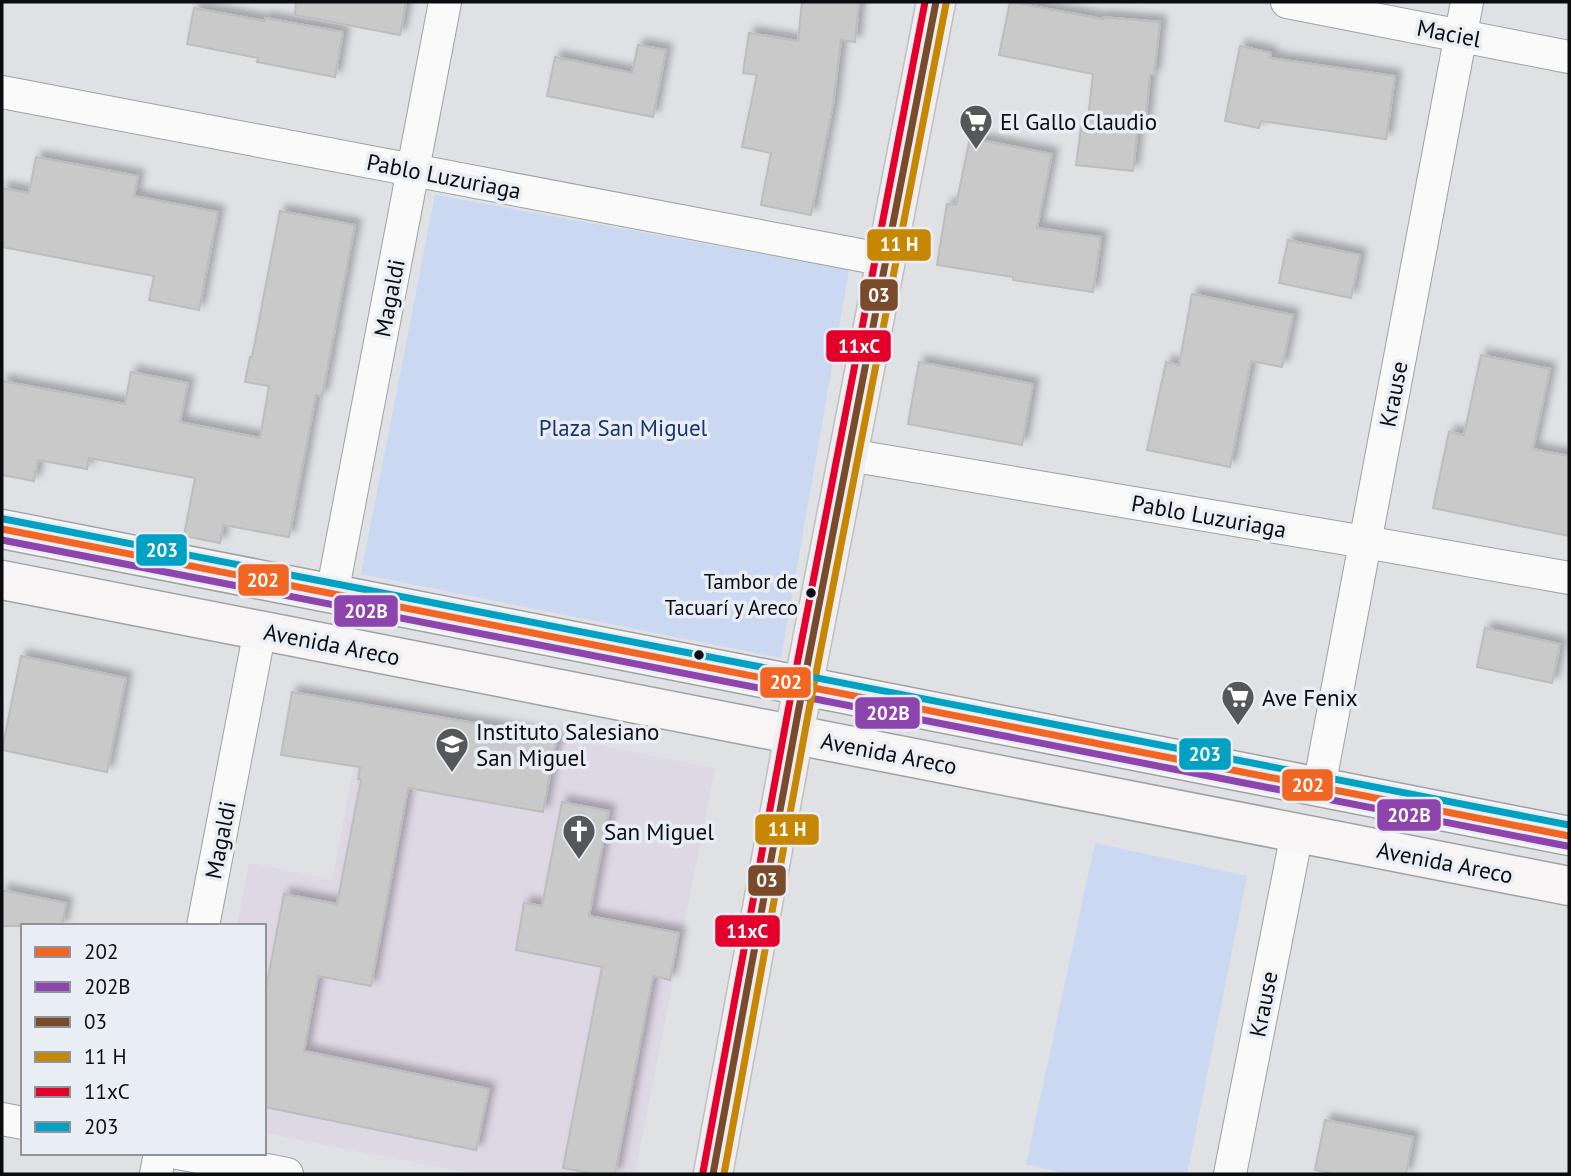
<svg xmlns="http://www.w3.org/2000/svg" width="1571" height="1176" viewBox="0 0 1571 1176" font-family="'PT Sans',sans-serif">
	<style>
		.education { fill: #ded8e5 }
		.green { fill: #cbd8f1 }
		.building { fill: #c9c9ca; stroke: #bdbcbe; stroke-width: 2; filter: url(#shadow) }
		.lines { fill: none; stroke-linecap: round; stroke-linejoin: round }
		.minor-casing { stroke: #9fa1a4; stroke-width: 34 }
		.secondary-casing { stroke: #9fa1a4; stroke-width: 41 }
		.primary-casing { stroke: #bebfc1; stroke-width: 41 }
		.minor { stroke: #fafafb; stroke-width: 32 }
		.secondary { stroke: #f7f5f5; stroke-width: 38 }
		.primary { stroke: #f3efef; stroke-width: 38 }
		.bus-1-casing { stroke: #e9eef5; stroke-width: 12 }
		.bus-2-casing { stroke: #e9eef5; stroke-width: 12 }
		.bus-3-casing { stroke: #e9eef5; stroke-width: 12 }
		.bus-4-casing { stroke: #e9eef5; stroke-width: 12 }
		.bus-5-casing { stroke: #e9eef5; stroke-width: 12 }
		.bus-6-casing { stroke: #e9eef5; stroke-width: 12 }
		.bus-1 { stroke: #f26522; stroke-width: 7 }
		.bus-2 { stroke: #8e44ad; stroke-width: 7 }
		.bus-3 { stroke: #7a4b2a; stroke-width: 7 }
		.bus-4 { stroke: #c88703; stroke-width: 7 }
		.bus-5 { stroke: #e4002b; stroke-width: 7 }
		.bus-6 { stroke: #01a1c4; stroke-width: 7 }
		.bus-dot { fill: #0b0c0f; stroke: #e9eef5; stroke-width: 2.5 }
		.labels { text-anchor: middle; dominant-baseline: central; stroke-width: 7; stroke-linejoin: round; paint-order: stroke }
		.bus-label { font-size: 21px; fill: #0b0c0f; stroke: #e9eef5; text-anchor: end }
		.street-label { font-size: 23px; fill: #0b0c0f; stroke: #e9eef5 }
		.poi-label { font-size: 23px; fill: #0b0c0f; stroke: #e9eef5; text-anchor: start }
		.park-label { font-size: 23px; fill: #153476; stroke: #e9eef5 }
		.line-badge { stroke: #e9eef5; stroke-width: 2.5 }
		.badge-label { font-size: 19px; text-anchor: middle; font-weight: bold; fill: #fff }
	</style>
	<defs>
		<filter id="shadow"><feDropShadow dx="6" dy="-6" stdDeviation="3.5" flood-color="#0004"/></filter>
	</defs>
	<rect width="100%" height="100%" fill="#dfe1e5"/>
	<path class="education" d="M 367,699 L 715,768 L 635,1174 L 475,1174 L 264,1133 L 264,926 L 237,926 L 249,863 L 332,880 Z"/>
	<path class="green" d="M 435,195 L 849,270 L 781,658 L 361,574 Z
		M 1095,843 L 1247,876 L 1187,1174 L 1066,1174 L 1026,1164 Z"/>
	<path class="building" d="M 296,2 L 406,2 L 400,35 L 295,15 Z
		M 802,2 L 859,2 L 855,42 L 841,40 L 833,104 L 811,215 L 761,205 L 771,153 L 742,147 L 757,75 L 743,73 L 749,33 L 798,41 Z
		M 1010,2 L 1103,19 L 1103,17 L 1160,22 L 1154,75 L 1150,75 L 1145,126 L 1138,125 L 1133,171 L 1076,165 L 1081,127 L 1087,127 L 1093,74 L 999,55 Z
		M 194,8 L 265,21 L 265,18 L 343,32 L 335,77 L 257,62 L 258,58 L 187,44 Z
		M 638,45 L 666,50 L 653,117 L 547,96 L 555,57 L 632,73 Z
		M 1240,46 L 1271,53 L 1270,58 L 1395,76 L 1386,139 L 1261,121 L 1259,128 L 1225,121 Z
		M 970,138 L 1052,154 L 1037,228 L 1101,237 L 1093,292 L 1013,280 L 1013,277 L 937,265 L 947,204 L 956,205 Z
		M 36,157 L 138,176 L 134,196 L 218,212 L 199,310 L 149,300 L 154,276 L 2,247 L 2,188 L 29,193 Z
		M 280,211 L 355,225 L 322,396 L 316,395 L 289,537 L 223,525 L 220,543 L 184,536 L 195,478 L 89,458 L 87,469 L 38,460 L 34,481 L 2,475 L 2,381 L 125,404 L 131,372 L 188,383 L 180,422 L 260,438 L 269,386 L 245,382 L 250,357 L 252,357 Z
		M 1288,240 L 1360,255 L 1351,298 L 1279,283 Z
		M 1192,294 L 1293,315 L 1282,367 L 1251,361 L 1230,467 L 1147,450 L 1166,362 L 1179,365 Z
		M 1481,355 L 1550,369 L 1533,449 L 1569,456 L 1569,536 L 1433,508 L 1449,432 L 1464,435 Z
		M 919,362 L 1033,384 L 1022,445 L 908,424 Z
		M 1485,628 L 1560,644 L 1552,683 L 1477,667 Z
		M 21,656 L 126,678 L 107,772 L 2,750 Z
		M 292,692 L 557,737 L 543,812 L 408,788 L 371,986 L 318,976 L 304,1051 L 489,1089 L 476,1150 L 264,1107 L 264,999 L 284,894 L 337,904 L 361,780 L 358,779 L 360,767 L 281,755 Z
		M 562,802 L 609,811 L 589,916 L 679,933 L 670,980 L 653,976 L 615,1174 L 594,1174 L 563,1168 L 602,967 L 516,950 L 524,903 L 542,906 Z
		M 2,890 L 66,903 L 62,926 L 2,926 Z
		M 1325,1120 L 1413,1137 L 1406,1174 L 1336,1174 L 1315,1170 Z"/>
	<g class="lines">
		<defs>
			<path id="minor" d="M 1287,2 L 1569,57
				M 2,92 L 886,260
				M 849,455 L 1365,542 L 1569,578
				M 332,594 L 445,2
				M 1319,787 L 1467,2
				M 203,926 L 260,630
				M 2,1119 L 23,1123
				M 178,1153 L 287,1174
				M 156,1174 L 160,1153
				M 1230,1174 L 1297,833"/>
			<path id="secondary" d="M 2,529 L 1569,836
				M 2,580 L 1569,886"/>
			<path id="primary" d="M 713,1174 L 798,713 L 936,2"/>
		</defs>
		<use href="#minor" class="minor-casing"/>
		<use href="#secondary" class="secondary-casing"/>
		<use href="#primary" class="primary-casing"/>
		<use href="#minor" class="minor"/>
		<use href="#secondary" class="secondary"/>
		<use href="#primary" class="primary"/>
		<defs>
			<path id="bus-1" d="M 2,529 L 1569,836"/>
			<path id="bus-2" d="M 2,540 L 1567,846"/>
			<path id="bus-3" d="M 713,1174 L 798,713 L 936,2"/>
			<path id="bus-4" d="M 724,1174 L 808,715 L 946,4"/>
			<path id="bus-5" d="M 703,1172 L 788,711 L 925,2"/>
			<path id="bus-6" d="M 4,519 L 1569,825"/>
		</defs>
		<use href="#bus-1" class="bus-1-casing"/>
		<use href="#bus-2" class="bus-2-casing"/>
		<use href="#bus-3" class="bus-3-casing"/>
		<use href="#bus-4" class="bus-4-casing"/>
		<use href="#bus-5" class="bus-5-casing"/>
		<use href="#bus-6" class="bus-6-casing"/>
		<use href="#bus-1" class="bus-1"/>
		<use href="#bus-2" class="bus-2"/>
		<use href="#bus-3" class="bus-3"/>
		<use href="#bus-4" class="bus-4"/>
		<use href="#bus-5" class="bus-5"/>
		<use href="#bus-6" class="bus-6"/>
	</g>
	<defs>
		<symbol id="supermarket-pin" viewBox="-11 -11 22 30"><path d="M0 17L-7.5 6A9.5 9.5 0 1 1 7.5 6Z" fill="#55575a" stroke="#e9eef5"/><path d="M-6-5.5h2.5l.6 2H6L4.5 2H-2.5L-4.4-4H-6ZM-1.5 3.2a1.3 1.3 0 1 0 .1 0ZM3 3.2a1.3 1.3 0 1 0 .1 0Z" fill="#fff"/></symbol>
		<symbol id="school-pin" viewBox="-11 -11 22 30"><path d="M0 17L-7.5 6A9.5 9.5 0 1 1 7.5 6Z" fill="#55575a" stroke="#e9eef5"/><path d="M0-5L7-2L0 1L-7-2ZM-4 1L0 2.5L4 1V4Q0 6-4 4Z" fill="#fff"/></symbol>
		<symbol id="church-pin" viewBox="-11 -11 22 30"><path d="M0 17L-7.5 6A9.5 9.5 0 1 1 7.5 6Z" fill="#55575a" stroke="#e9eef5"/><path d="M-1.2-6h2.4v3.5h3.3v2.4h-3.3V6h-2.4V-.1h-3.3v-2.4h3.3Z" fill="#fff"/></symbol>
	</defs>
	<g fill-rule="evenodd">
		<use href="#supermarket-pin" x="957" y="102" width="38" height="52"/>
		<use href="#supermarket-pin" x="1219" y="678" width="38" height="52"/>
		<use href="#school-pin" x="433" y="725" width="38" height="52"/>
		<use href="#church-pin" x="560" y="812" width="38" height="52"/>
	</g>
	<g class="bus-dot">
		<circle cx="811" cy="593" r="6"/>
		<circle cx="699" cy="655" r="6"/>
	</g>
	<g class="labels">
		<g class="bus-label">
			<text x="798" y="581">Tambor de<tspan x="798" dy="26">Tacuarí y Areco</tspan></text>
		</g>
		<g class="street-label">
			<text transform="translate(1449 33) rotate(11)">Maciel</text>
			<text transform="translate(444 176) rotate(11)">Pablo Luzuriaga</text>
			<text transform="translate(389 298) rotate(-79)">Magaldi</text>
			<text transform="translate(1393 394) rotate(-79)">Krause</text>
			<text transform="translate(1209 516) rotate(10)">Pablo Luzuriaga</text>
			<text transform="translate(332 644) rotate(11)">Avenida Areco</text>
			<text transform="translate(889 753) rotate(11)">Avenida Areco</text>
			<text transform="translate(220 840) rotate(-79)">Magaldi</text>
			<text transform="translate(1445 862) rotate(11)">Avenida Areco</text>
			<text transform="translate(1263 1004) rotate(-79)">Krause</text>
		</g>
		<g class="poi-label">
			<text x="1000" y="121">El Gallo Claudio</text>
			<text x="1262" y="697">Ave Fenix</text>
			<text x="476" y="731">Instituto Salesiano<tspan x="476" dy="26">San Miguel</tspan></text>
			<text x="604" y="831">San Miguel</text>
		</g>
		<g class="park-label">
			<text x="623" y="427">Plaza San Miguel</text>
		</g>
	</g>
	<g class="line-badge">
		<rect x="866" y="228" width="66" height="34" rx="7" fill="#c88703"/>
		<rect x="859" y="278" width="40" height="34" rx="7" fill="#7a4b2a"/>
		<rect x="825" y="329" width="67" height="34" rx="7" fill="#e4002b"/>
		<rect x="135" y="533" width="53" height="34" rx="7" fill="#01a1c4"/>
		<rect x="237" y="563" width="53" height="34" rx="7" fill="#f26522"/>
		<rect x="333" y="594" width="66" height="34" rx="7" fill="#8e44ad"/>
		<rect x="759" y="666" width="53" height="33" rx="7" fill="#f26522"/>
		<rect x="854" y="696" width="67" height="34" rx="7" fill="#8e44ad"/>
		<rect x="1178" y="737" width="54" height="34" rx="7" fill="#01a1c4"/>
		<rect x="1281" y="768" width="53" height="34" rx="7" fill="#f26522"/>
		<rect x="1376" y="798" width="66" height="34" rx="7" fill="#8e44ad"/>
		<rect x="754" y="813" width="66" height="33" rx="7" fill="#c88703"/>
		<rect x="747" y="864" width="40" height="33" rx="7" fill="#7a4b2a"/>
		<rect x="714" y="914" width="67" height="34" rx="7" fill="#e4002b"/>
	</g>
	<g class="badge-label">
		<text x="899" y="251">11 H</text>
		<text x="879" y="302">03</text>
		<text x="859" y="353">11xC</text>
		<text x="162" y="557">203</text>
		<text x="263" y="587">202</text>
		<text x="366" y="618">202B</text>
		<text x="786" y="689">202</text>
		<text x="888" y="720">202B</text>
		<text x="1205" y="761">203</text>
		<text x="1308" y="792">202</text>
		<text x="1409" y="822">202B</text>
		<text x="787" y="836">11 H</text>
		<text x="767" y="887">03</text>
		<text x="747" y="938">11xC</text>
	</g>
	<rect width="1571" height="1176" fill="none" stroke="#0b0c0f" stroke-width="7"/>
	<rect x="21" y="924" width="245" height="231" fill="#e9eef5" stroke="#909499" stroke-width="2"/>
	<rect x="35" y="947" width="35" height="10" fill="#f26522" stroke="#909499" stroke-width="2"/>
	<text x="84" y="959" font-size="21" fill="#0b0c0f">202</text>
	<rect x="35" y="982" width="35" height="10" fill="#8e44ad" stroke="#909499" stroke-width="2"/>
	<text x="84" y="994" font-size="21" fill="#0b0c0f">202B</text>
	<rect x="35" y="1017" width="35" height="10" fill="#7a4b2a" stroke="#909499" stroke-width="2"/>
	<text x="84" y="1029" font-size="21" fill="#0b0c0f">03</text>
	<rect x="35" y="1052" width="35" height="10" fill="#c88703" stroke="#909499" stroke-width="2"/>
	<text x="84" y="1064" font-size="21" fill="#0b0c0f">11 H</text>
	<rect x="35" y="1087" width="35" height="10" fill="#e4002b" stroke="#909499" stroke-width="2"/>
	<text x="84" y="1099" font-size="21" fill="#0b0c0f">11xC</text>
	<rect x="35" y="1122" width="35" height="10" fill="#01a1c4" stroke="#909499" stroke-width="2"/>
	<text x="84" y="1134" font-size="21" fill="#0b0c0f">203</text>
</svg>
